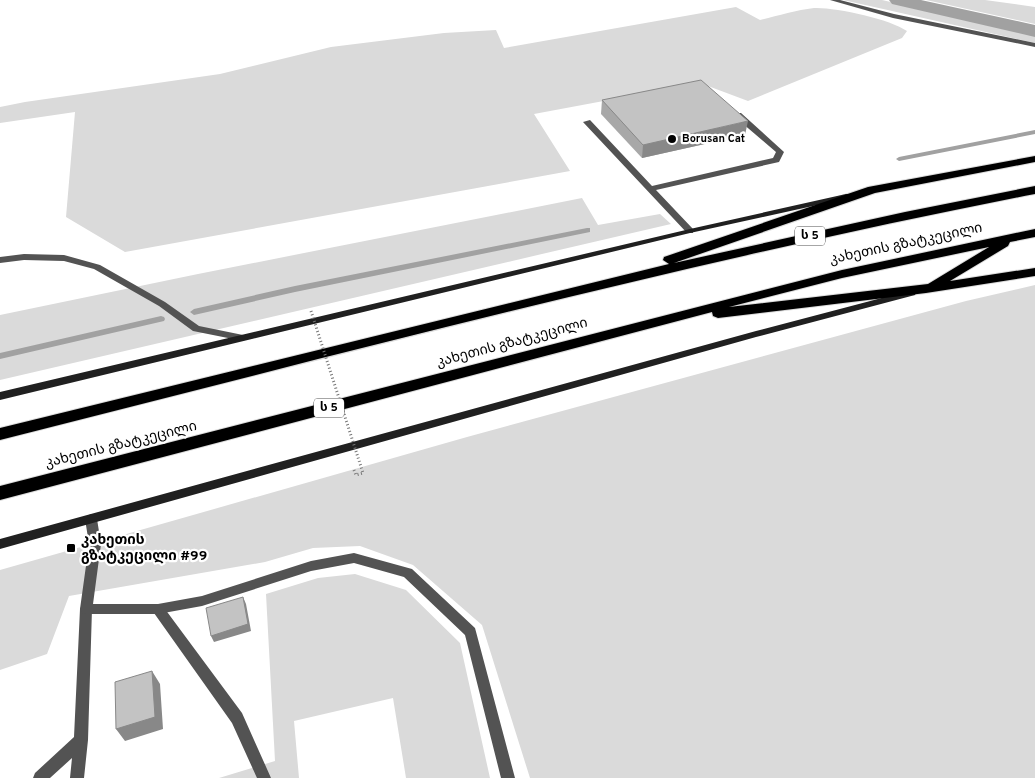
<svg xmlns="http://www.w3.org/2000/svg" width="1035" height="778" viewBox="0 0 1035 778" font-family="Overpass,'Noto Sans Georgian',sans-serif">
	<style>
		.green { fill: #dadada }
		.lines { fill: none; stroke-linecap: round; stroke-linejoin: round }
		.stream { fill: #a1a1a1; fill-rule: evenodd }
		.canal { fill: #a1a1a1; fill-rule: evenodd }
		.highway-casing { stroke: #dbdbdb; stroke-width: 2 }
		.path { stroke: #757575; stroke-width: 3; stroke-dasharray: 1 2.5; stroke-linecap: butt }
		.lane { fill: #535353; fill-rule: evenodd }
		.street { fill: #535353; fill-rule: evenodd }
		.secondary { fill: #202020; fill-rule: evenodd }
		.highway { fill: #000; fill-rule: evenodd }
		.path-bridge { stroke: #757575; stroke-width: 3; stroke-dasharray: 1 2.5; stroke-linecap: butt }
		.wall { fill: #a8a8a8 }
		.shaded-wall { fill: #888 }
		.building { fill: #c3c3c3; stroke: #888 }
		.poi-dot { fill: #000; stroke: #fff; stroke-width: 2 }
		.labels { text-anchor: middle; dominant-baseline: central; stroke-width: 4.5; stroke-linejoin: round; paint-order: stroke }
		.far-poi-label { font-size: 11px; font-weight: bold; fill: #000; stroke: #fff; text-anchor: start }
		.shield { fill: #fff; stroke: #4c4c4c; stroke-width: 1 }
		.shield-label { font-size: 12px; font-weight: bold; fill: #000 }
		.street-label { font-size: 14px; fill: #000; stroke: #fff }
		.poi-label { font-size: 14px; font-weight: bold; fill: #000; stroke: #fff; text-anchor: start }
	</style>
	<rect width="100%" height="100%" fill="#fff"/>
	<path class="green" d="M 843,0 L 882,0 L 1035,35 L 1035,43 Z
		M 926,0 L 985,0 L 1035,7 L 1035,24 Z
		M 736,7 L 760,20 C 777,16 796,10 814,8 C 835,7 890,19 907,31 L 902,38 L 748,101 L 700,83 L 534,114 L 570,171 L 125,252 L 66,217 L 75,112 L 0,123 L 0,107 L 25,102 L 220,74 L 331,47 L 444,33 L 496,30 L 504,48 Z
		M 582,198 L 598,225 L 660,214 L 671,224 L 0,380 L 0,315 L 198,274 Z
		M 1035,285 L 1035,778 L 530,778 L 482,625 L 413,565 L 360,546 L 313,548 L 265,562 L 69,596 L 47,654 L 0,670 L 0,570 L 467,437 L 966,301 Z
		M 355,574 L 406,590 L 460,643 L 490,778 L 406,778 L 393,698 L 294,721 L 299,778 L 219,778 L 275,761 L 266,594 L 318,578 Z"/>
	<g class="lines">
		<path class="stream" d="M 1035,130 L 1035,134 L 899,161 L 896,159 L 899,157 Z
			M 587,228 L 590,228 L 590,232 L 295,292 L 194,315 L 190,312 L 194,309 L 295,286 Z
			M 161,316 L 164,317 L 165,319 L 164,321 L 0,359 L 0,353 Z"/>
		<path class="canal" d="M 889,0 L 921,0 L 1035,25 L 1035,37 L 892,4 Z"/>
		<defs>
			<path id="highway" d="M 1035,156 L 1035,162 L 875,193 L 674,263 L 905,212 L 1035,186 L 1035,194 C 687,262 344,353 0,440 L 0,428 L 669,264 L 663,260 L 664,257 L 868,187 Z
				M 1035,229 L 1035,237 L 1010,242 L 1008,246 L 950,281 L 1035,268 L 1035,276 L 926,293 L 718,318 L 713,316 L 712,312 L 0,500 L 0,486 L 842,270 ZM 989,247 L 928,284 L 729,307 L 842,278 Z"/>
		</defs>
		<use href="#highway" class="highway-casing"/>
		<path class="path" d="M 354,470 L 356,475 L 363,473"/>
		<path class="lane" d="M 735,113 L 741,113 L 784,152 L 779,162 L 656,190 L 693,229 L 693,233 L 687,233 L 583,122 L 590,120 L 652,186 L 773,158 L 776,152 L 735,117 Z
			M 24,254 L 64,255 L 100,265 L 165,302 L 199,326 L 243,335 L 248,338 L 243,341 L 193,331 L 159,306 L 94,269 L 64,261 L 24,260 L 0,263 L 0,257 Z
			M 86,604 L 90,605 L 92,609 L 88,740 L 84,778 L 70,778 L 72,758 L 50,778 L 33,778 L 35,773 L 74,737 L 80,609 L 82,605 Z
			M 158,604 L 162,605 L 242,713 L 271,778 L 257,778 L 232,723 L 154,613 L 152,609 L 154,605 Z"/>
		<path class="street" d="M 830,0 L 840,0 L 894,14 L 1035,43 L 1035,47 L 893,18 Z
			M 91,514 L 95,516 L 97,519 L 101,544 L 93,604 L 158,604 L 202,596 L 311,561 L 354,553 L 412,569 L 475,628 L 515,778 L 501,778 L 465,635 L 404,577 L 354,563 L 311,571 L 202,606 L 158,614 L 86,614 L 82,613 L 80,609 L 89,544 L 85,519 L 87,516 Z"/>
		<path class="secondary" d="M 846,194 L 849,194 L 849,198 L 690,233 L 0,400 L 0,392 L 690,229 Z
			M 912,290 L 916,293 L 915,295 L 756,337 L 0,549 L 0,539 L 756,331 Z"/>
		<use href="#highway" class="highway"/>
		<path class="path-bridge" d="M 311,311 L 363,473"/>
	</g>
	<path class="wall" d="M 602,100 L 745,135 L 642,158 L 601,114 Z"/>
	<path class="shaded-wall" d="M 748,121 L 745,135 L 642,158 L 643,145 Z
		M 243,597 L 246,604 L 251,631 L 214,642 L 211,636 Z
		M 152,671 L 160,684 L 163,729 L 125,741 L 116,729 Z"/>
	<path class="building" d="M 701,80 L 748,121 L 643,145 L 602,100 Z
		M 243,597 L 248,624 L 211,636 L 206,608 Z
		M 152,671 L 155,717 L 116,729 L 115,682 Z"/>
	<g class="poi-dot">
		<circle cx="672" cy="139" r="5"/>
		<rect x="66" y="543" width="10" height="10" rx="2.5"/>
	</g>
	<g class="labels">
		<g class="far-poi-label">
			<text x="682" y="139">Borusan Cat</text>
		</g>
		<g class="shield">
			<rect x="795" y="226.5" width="30" height="19" rx="4"/>
			<rect x="314" y="398.5" width="30" height="19" rx="4"/>
		</g>
		<g class="shield-label">
			<text x="810" y="236">ს 5</text>
			<text x="329" y="408">ს 5</text>
		</g>
		<g class="street-label">
			<text transform="translate(906 244) rotate(-12)">კახეთის გზატკეცილი</text>
			<text transform="translate(512 343) rotate(-15)">კახეთის გზატკეცილი</text>
			<text transform="translate(121 445) rotate(-14)">კახეთის გზატკეცილი</text>
		</g>
		<g class="poi-label">
			<text x="81" y="540">კახეთის<tspan x="81" dy="16">გზატკეცილი #99</tspan></text>
		</g>
	</g>
</svg>
